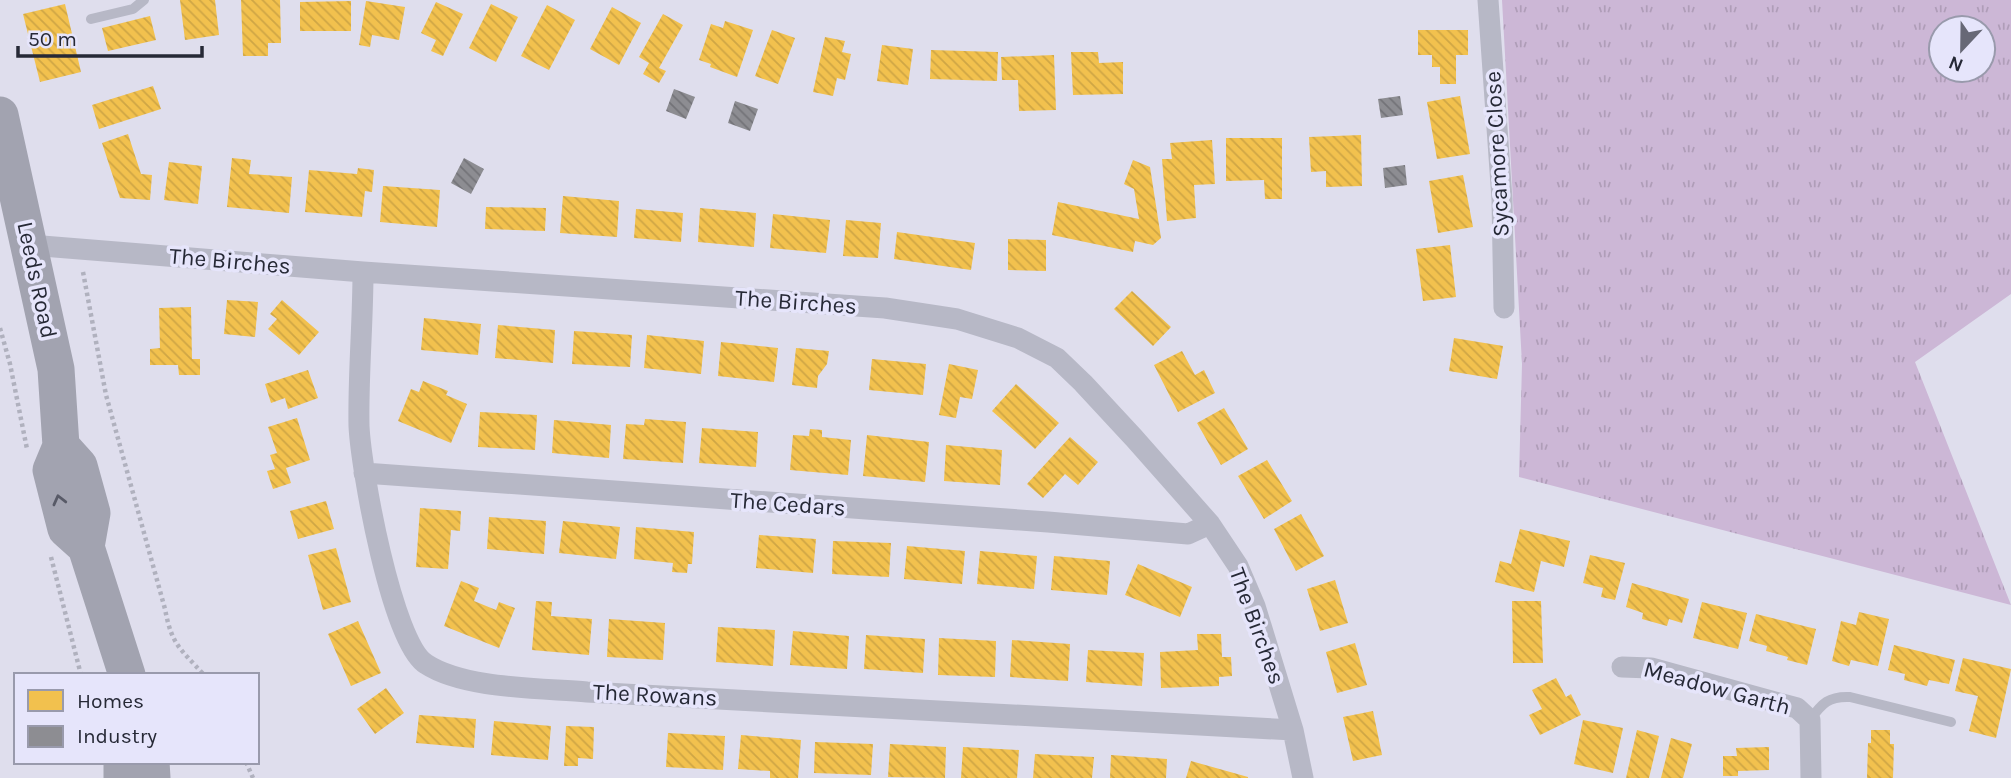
<svg xmlns="http://www.w3.org/2000/svg" width="2011" height="778" viewBox="0 0 2011 778" font-family="Karla,sans-serif">
	<style>
		.grass { fill: url(#grass-tufts); fill-rule: evenodd }
		.homes { fill: url(#homes-back-hatch) }
		.industry { fill: url(#industry-back-hatch) }
		.lines { fill: none; stroke-linecap: round; stroke-linejoin: round }
		.path { stroke: #b0b1be; stroke-width: 4.5; stroke-dasharray: 3.5 3.5; stroke-linecap: butt }
		.service { stroke: #b7b8c6; stroke-width: 10 }
		.minor { stroke: #b7b8c6; stroke-width: 21 }
		.trunk { stroke: #a2a3b0; stroke-width: 37 }
		.oneway { stroke: #585a67 }
		.labels { text-anchor: middle; dominant-baseline: central; stroke-width: 7; stroke-linejoin: round; paint-order: stroke }
		.street-label { font-size: 23px; fill: #262936; stroke: #e6e5fb }
	</style>
	<defs>
		<pattern id="grass-tufts" width="24" height="20" patternUnits="userSpaceOnUse" patternTransform="scale(1.75)"><rect width="24" height="20" fill="#ccb7d6"/><path d="M3 7l-1-3M5 7V3M7 7l1-3M15 17l-1-3M17 17v-4M19 17l1-3" fill="none" stroke="#af9db8"/></pattern>
		<pattern id="homes-back-hatch" width="6" height="6" patternUnits="userSpaceOnUse" patternTransform="scale(1.75)"><rect width="6" height="6" fill="#f2c14e"/><path d="M-1 5l2 2M0 0l6 6M5-1l2 2" fill="none" stroke="#cfa645"/></pattern>
		<pattern id="industry-back-hatch" width="6" height="6" patternUnits="userSpaceOnUse" patternTransform="scale(1.75)"><rect width="6" height="6" fill="#8d8d92"/><path d="M-1 5l2 2M0 0l6 6M5-1l2 2" fill="none" stroke="#737378"/></pattern>
	</defs>
	<rect width="100%" height="100%" fill="#dfdeed"/>
	<path class="grass" d="M 1502,0 L 2011,0 L 2011,294 L 1915,362 L 2011,605 L 1519,477 L 1522,364 ZM 1941,28 L 1983,28 L 1983,70 L 1941,70 Z"/>
	<path class="homes" d="M 180,0 L 215,0 L 219,35 L 185,40 Z
		M 241,0 L 280,0 L 281,43 L 268,43 L 268,56 L 243,56 Z
		M 351,1 L 351,31 L 300,31 L 300,2 Z
		M 366,1 L 405,7 L 399,40 L 372,35 L 370,47 L 359,45 Z
		M 436,2 L 463,14 L 443,56 L 431,51 L 436,40 L 421,33 Z
		M 65,4 L 81,72 L 40,82 L 23,14 Z
		M 491,4 L 518,17 L 496,62 L 469,48 Z
		M 547,5 L 575,20 L 549,70 L 521,56 Z
		M 612,7 L 641,23 L 619,65 L 590,49 Z
		M 663,14 L 683,25 L 659,68 L 666,71 L 659,83 L 643,74 L 649,63 L 639,57 Z
		M 150,16 L 156,40 L 108,51 L 102,28 Z
		M 725,21 L 753,30 L 737,77 L 710,67 L 711,64 L 699,60 L 711,24 L 723,28 Z
		M 772,30 L 795,38 L 778,84 L 755,76 Z
		M 1418,30 L 1468,30 L 1468,55 L 1456,55 L 1456,84 L 1440,84 L 1440,67 L 1432,67 L 1432,55 L 1418,55 Z
		M 825,37 L 845,41 L 842,52 L 851,54 L 845,80 L 837,78 L 833,96 L 813,92 Z
		M 882,45 L 913,49 L 908,85 L 877,81 Z
		M 931,50 L 998,52 L 997,81 L 930,79 Z
		M 1071,52 L 1098,52 L 1099,63 L 1123,62 L 1123,94 L 1073,95 Z
		M 1054,55 L 1056,110 L 1019,111 L 1018,80 L 1002,80 L 1001,57 Z
		M 153,86 L 161,109 L 99,129 L 92,105 Z
		M 1460,96 L 1470,154 L 1437,159 L 1427,102 Z
		M 128,134 L 141,174 L 152,175 L 150,200 L 120,198 L 102,143 Z
		M 1361,135 L 1362,186 L 1326,187 L 1326,171 L 1311,172 L 1309,137 Z
		M 1226,138 L 1282,138 L 1282,199 L 1265,199 L 1264,180 L 1226,181 Z
		M 1212,140 L 1215,184 L 1194,185 L 1196,218 L 1167,221 L 1162,159 L 1172,159 L 1170,143 Z
		M 232,158 L 251,160 L 249,174 L 292,177 L 289,213 L 227,207 Z
		M 1133,160 L 1150,167 L 1161,238 L 1153,245 L 1135,241 L 1133,252 L 1052,235 L 1058,202 L 1139,219 L 1134,189 L 1124,184 Z
		M 169,162 L 202,166 L 198,204 L 164,200 Z
		M 358,168 L 374,170 L 372,192 L 365,191 L 362,217 L 305,212 L 309,170 L 357,174 Z
		M 1463,175 L 1473,227 L 1438,233 L 1429,181 Z
		M 383,186 L 440,190 L 437,227 L 380,222 Z
		M 563,196 L 619,201 L 617,237 L 560,233 Z
		M 486,207 L 546,208 L 545,231 L 485,229 Z
		M 700,208 L 756,213 L 754,247 L 698,242 Z
		M 636,209 L 683,213 L 681,242 L 634,238 Z
		M 773,214 L 830,220 L 826,253 L 770,248 Z
		M 846,220 L 881,223 L 878,258 L 843,256 Z
		M 897,232 L 975,243 L 971,270 L 894,259 Z
		M 1008,239 L 1046,240 L 1046,271 L 1008,270 Z
		M 1450,245 L 1456,297 L 1423,301 L 1416,249 Z
		M 1132,291 L 1171,327 L 1153,346 L 1114,309 Z
		M 227,300 L 258,302 L 255,337 L 224,334 Z
		M 282,300 L 319,332 L 299,355 L 268,329 L 277,319 L 270,314 Z
		M 191,307 L 192,359 L 200,359 L 200,375 L 179,375 L 178,365 L 150,365 L 150,349 L 160,348 L 159,308 Z
		M 424,318 L 481,324 L 478,355 L 421,350 Z
		M 498,325 L 555,330 L 553,363 L 495,358 Z
		M 574,331 L 632,335 L 630,367 L 572,364 Z
		M 647,335 L 704,341 L 701,374 L 644,368 Z
		M 1454,338 L 1503,346 L 1497,379 L 1449,371 Z
		M 721,342 L 778,348 L 774,382 L 718,376 Z
		M 796,348 L 829,351 L 827,364 L 818,376 L 817,388 L 792,385 Z
		M 1182,351 L 1195,375 L 1204,370 L 1215,393 L 1178,412 L 1154,365 Z
		M 872,359 L 926,364 L 923,395 L 869,390 Z
		M 949,364 L 978,370 L 972,399 L 960,397 L 956,418 L 939,415 Z
		M 308,370 L 318,398 L 288,409 L 285,398 L 271,403 L 265,384 Z
		M 423,381 L 448,391 L 446,395 L 467,404 L 451,443 L 398,421 L 411,389 L 419,392 Z
		M 1016,384 L 1059,423 L 1035,449 L 992,411 Z
		M 1224,408 L 1248,449 L 1221,465 L 1197,423 Z
		M 480,412 L 537,415 L 535,450 L 478,447 Z
		M 297,418 L 310,460 L 286,468 L 291,483 L 273,489 L 267,471 L 275,469 L 270,455 L 277,453 L 268,427 Z
		M 645,419 L 686,422 L 683,463 L 623,459 L 626,424 L 644,425 Z
		M 554,420 L 611,425 L 609,458 L 552,453 Z
		M 702,428 L 758,432 L 756,467 L 699,463 Z
		M 810,429 L 822,430 L 822,437 L 851,440 L 848,475 L 790,470 L 793,435 L 809,436 Z
		M 867,435 L 929,442 L 925,482 L 863,476 Z
		M 1070,437 L 1098,462 L 1078,485 L 1065,474 L 1043,498 L 1027,484 Z
		M 946,445 L 1002,450 L 1000,485 L 944,481 Z
		M 1267,460 L 1292,501 L 1264,519 L 1238,476 Z
		M 326,501 L 334,529 L 298,539 L 290,511 Z
		M 420,508 L 461,511 L 460,531 L 451,530 L 448,569 L 416,567 Z
		M 1301,514 L 1324,556 L 1296,571 L 1274,529 Z
		M 489,517 L 546,521 L 544,554 L 487,549 Z
		M 563,521 L 620,527 L 616,559 L 559,553 Z
		M 636,527 L 694,532 L 692,564 L 688,564 L 687,573 L 672,572 L 673,563 L 634,559 Z
		M 1520,529 L 1570,541 L 1564,567 L 1541,561 L 1534,592 L 1495,582 L 1500,561 L 1511,564 Z
		M 759,535 L 816,539 L 813,573 L 756,568 Z
		M 833,541 L 891,543 L 889,577 L 832,574 Z
		M 907,546 L 965,551 L 962,584 L 904,579 Z
		M 336,548 L 351,602 L 323,610 L 308,555 Z
		M 980,551 L 1037,556 L 1034,589 L 977,584 Z
		M 1590,555 L 1625,563 L 1615,600 L 1601,597 L 1603,588 L 1583,583 Z
		M 1054,556 L 1110,561 L 1107,595 L 1051,590 Z
		M 1138,564 L 1192,587 L 1180,617 L 1125,595 Z
		M 1335,580 L 1348,623 L 1320,631 L 1307,589 Z
		M 461,581 L 479,588 L 474,601 L 496,610 L 499,602 L 515,608 L 499,648 L 444,626 Z
		M 1632,583 L 1689,599 L 1682,623 L 1669,619 L 1667,626 L 1642,619 L 1643,613 L 1626,607 Z
		M 536,601 L 552,602 L 551,616 L 592,619 L 589,655 L 532,650 Z
		M 1512,601 L 1541,601 L 1543,663 L 1513,663 Z
		M 1702,602 L 1747,613 L 1738,649 L 1693,638 Z
		M 1859,612 L 1889,619 L 1878,666 L 1851,660 L 1849,666 L 1832,661 L 1841,621 L 1856,625 Z
		M 1756,614 L 1816,629 L 1807,665 L 1787,660 L 1788,657 L 1766,651 L 1767,646 L 1749,641 Z
		M 609,619 L 665,623 L 663,660 L 607,657 Z
		M 358,621 L 381,673 L 351,686 L 328,634 Z
		M 718,627 L 775,630 L 773,666 L 716,662 Z
		M 793,631 L 849,636 L 847,669 L 790,665 Z
		M 1197,634 L 1221,634 L 1222,657 L 1231,657 L 1232,676 L 1219,677 L 1219,686 L 1161,688 L 1160,652 L 1198,650 Z
		M 866,635 L 925,639 L 923,673 L 864,669 Z
		M 939,638 L 996,641 L 995,677 L 938,675 Z
		M 1012,640 L 1070,644 L 1068,681 L 1010,677 Z
		M 1355,643 L 1367,685 L 1337,693 L 1326,652 Z
		M 1894,645 L 1955,660 L 1949,684 L 1929,680 L 1927,686 L 1904,680 L 1905,674 L 1888,670 Z
		M 1088,650 L 1144,653 L 1142,686 L 1086,682 Z
		M 1963,658 L 2011,669 L 1996,738 L 1969,731 L 1978,696 L 1955,691 Z
		M 1556,678 L 1566,697 L 1571,694 L 1581,715 L 1540,735 L 1529,715 L 1542,709 L 1532,690 Z
		M 386,688 L 404,713 L 375,734 L 357,709 Z
		M 1373,711 L 1382,755 L 1353,761 L 1343,717 Z
		M 419,715 L 476,719 L 474,748 L 416,743 Z
		M 1583,720 L 1623,728 L 1613,773 L 1574,764 Z
		M 494,721 L 551,726 L 548,760 L 491,755 Z
		M 566,726 L 594,727 L 593,759 L 578,758 L 578,766 L 564,766 Z
		M 1637,730 L 1659,736 L 1649,778 L 1626,778 Z
		M 1871,730 L 1890,730 L 1890,744 L 1894,744 L 1893,778 L 1867,778 L 1868,743 L 1871,743 Z
		M 668,733 L 725,736 L 723,770 L 666,767 Z
		M 741,735 L 801,740 L 798,778 L 770,778 L 770,771 L 738,769 Z
		M 1671,738 L 1692,744 L 1683,778 L 1661,778 Z
		M 815,742 L 873,744 L 871,775 L 814,773 Z
		M 890,744 L 946,747 L 945,778 L 888,777 Z
		M 963,747 L 1019,750 L 1017,778 L 961,778 Z
		M 1769,747 L 1769,770 L 1738,771 L 1738,776 L 1723,776 L 1723,756 L 1737,756 L 1736,748 Z
		M 1035,754 L 1094,757 L 1092,778 L 1033,778 Z
		M 1111,755 L 1167,759 L 1166,778 L 1110,778 Z
		M 1191,761 L 1248,777 L 1248,778 L 1186,778 Z"/>
	<path class="industry" d="M 674,89 L 695,97 L 686,119 L 666,111 Z
		M 1400,96 L 1403,115 L 1381,118 L 1378,99 Z
		M 735,101 L 758,109 L 750,131 L 728,123 Z
		M 464,158 L 484,169 L 471,194 L 451,183 Z
		M 1405,165 L 1407,185 L 1385,188 L 1383,168 Z"/>
	<g class="lines">
		<path class="path" d="M 83,272 L 106,395 L 165,609 C 172,646 180,648 204,675
			M 0,328 L 10,364 L 27,449
			M 51,557 L 81,675
			M 246,762 L 253,778"/>
		<path class="service" d="M 91,19 L 133,9 L 144,0
			M 1810,720 C 1822,703 1829,696 1850,697 L 1951,722"/>
		<path class="minor" d="M 1488,0 L 1502,199 L 1504,308
			M 30,245 L 363,272 L 885,308 L 957,319 L 1018,338 L 1057,358 L 1083,383 L 1134,438 L 1210,524 L 1238,566 L 1255,606 L 1293,730 L 1303,778
			M 363,272 C 363,323 358,375 359,426 C 361,469 392,643 426,664 C 464,689 541,688 587,692 L 1293,730
			M 364,473 L 1048,522 L 1188,534 L 1210,524
			M 1622,667 L 1651,668 L 1797,708 L 1810,720 L 1811,778"/>
		<path class="trunk" d="M 0,115 L 56,369 L 61,446 L 51,470 L 66,529 L 86,547
			M 61,446 L 79,466 L 92,513 L 86,547 L 127,675
			M 122,762 L 122,778
			M 151,762 L 152,778"/>
	</g>
	<defs><path id="oneway-chevron" d="M-2-3.5L2.5 0L-2 3.5" fill="none" stroke-width="1.6" stroke-linecap="round" stroke-linejoin="round" transform="scale(1.75)"/></defs>
	<use class="oneway" href="#oneway-chevron" transform="translate(59 500) rotate(-104)"/>
	<g class="labels">
		<g class="street-label">
			<text transform="translate(1497 154) rotate(-93)">Sycamore Close</text>
			<text transform="translate(230 261) rotate(5)">The Birches</text>
			<text transform="translate(37 280) rotate(78)">Leeds Road</text>
			<text transform="translate(796 302) rotate(4)">The Birches</text>
			<text transform="translate(788 504) rotate(4)">The Cedars</text>
			<text transform="translate(1257 626) rotate(70)">The Birches</text>
			<text transform="translate(1717 688) rotate(15)">Meadow Garth</text>
			<text transform="translate(655 695) rotate(3)">The Rowans</text>
		</g>
	</g>
	<rect x="14" y="673" width="245" height="91" fill="#e6e5fb" stroke="#999aac" stroke-width="2"/>
	<rect x="28" y="690" width="35" height="21" fill="#f2c14e" stroke="#999aac" stroke-width="2"/>
	<text x="77" y="708" font-size="21" fill="#262936">Homes</text>
	<rect x="28" y="726" width="35" height="21" fill="#8d8d92" stroke="#999aac" stroke-width="2"/>
	<text x="77" y="743" font-size="21" fill="#262936">Industry</text>
	<g transform="translate(1962 49) rotate(202)"><circle r="33" fill="#e6e5fb" stroke="#999aac" stroke-width="2"/>
	<path d="M0-5L12 26L0 18L-12 26Z" fill="#676876"/>
	<text y="-10" font-size="19" font-weight="bold" text-anchor="middle" fill="#262936">N</text>
	</g>
	<path d="M18 46v10h184v-10" fill="none" stroke="#262936" stroke-width="3.5"/>
	<text x="28" y="46" font-size="21" fill="#262936" stroke="#e6e5fb" stroke-width="5" paint-order="stroke">50 m</text>
</svg>
